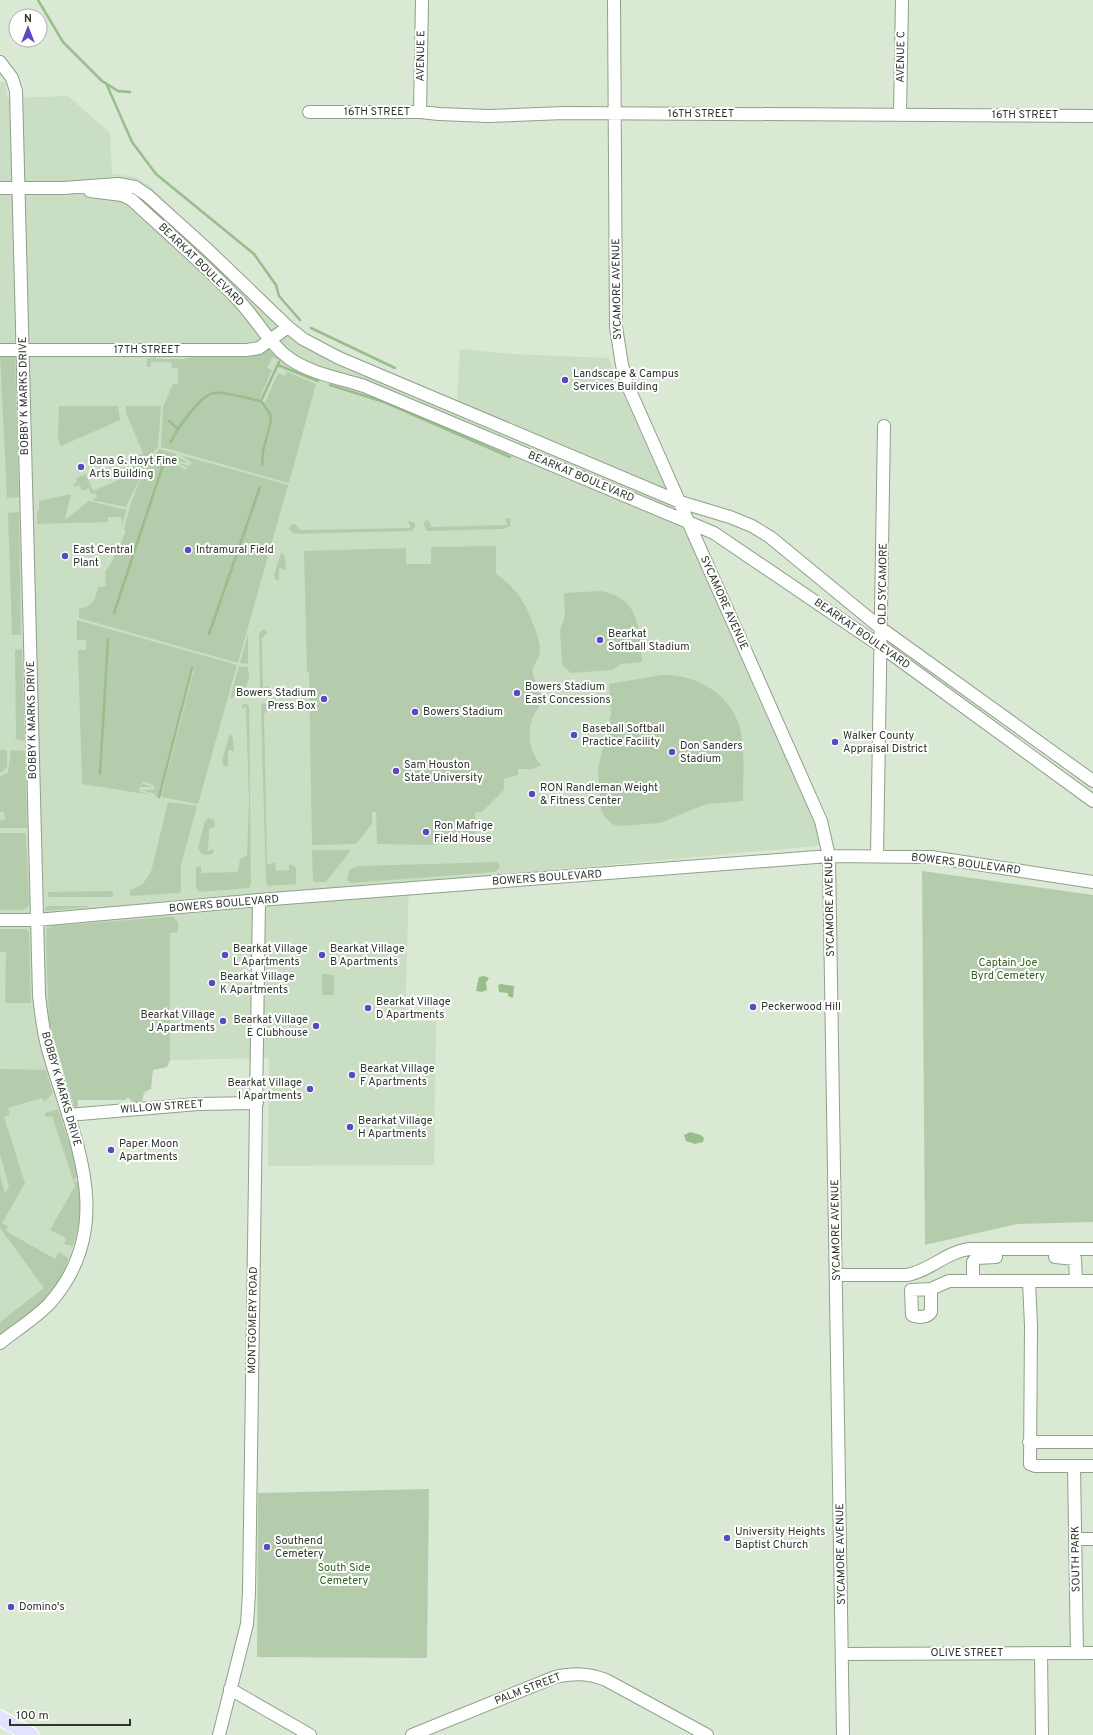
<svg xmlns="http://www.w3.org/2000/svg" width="1093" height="1735" viewBox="0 0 1093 1735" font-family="Overpass,sans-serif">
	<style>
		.built { fill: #cadec3 }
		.green { fill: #b4ccac }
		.water { fill: #98be8b }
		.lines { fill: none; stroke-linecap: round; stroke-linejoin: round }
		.stream { stroke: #98be8b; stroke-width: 2.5 }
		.minor-casing { stroke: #919f8c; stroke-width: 14 }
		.major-casing { stroke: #fff; stroke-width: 17 }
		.minor { stroke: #fff; stroke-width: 12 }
		.major { stroke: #e2e3fd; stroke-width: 15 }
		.poi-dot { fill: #594ac2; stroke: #fff; stroke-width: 1.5 }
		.labels { text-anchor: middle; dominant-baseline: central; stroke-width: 4; stroke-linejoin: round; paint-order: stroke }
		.street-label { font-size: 11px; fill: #2f352d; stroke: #fff }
		.poi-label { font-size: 11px; fill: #2f352d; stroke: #fff; text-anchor: start }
		.park-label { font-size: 11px; fill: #31611e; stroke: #fff }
	</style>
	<rect width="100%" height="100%" fill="#d9e9d4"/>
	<path class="built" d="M 0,82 L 5,82 L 8,98 L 68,96 L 110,133 L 112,174 L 135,177 L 150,186 L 282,316 L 314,338 L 387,372 L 457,401 L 460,349 L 510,354 L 609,358 L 614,373 L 822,837 L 821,843 L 816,846 L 409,883 L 405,1021 L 436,1021 L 434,1165 L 268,1166 L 269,1058 L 170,1060 L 151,1067 L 146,1095 L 74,1100 L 61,1107 L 77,1164 L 81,1192 L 81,1217 L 77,1236 L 66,1269 L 55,1287 L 0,1333 Z"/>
	<path class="green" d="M 269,350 L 294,369 L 273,357 L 267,368 L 272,370 L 259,400 L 261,402 L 265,402 L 278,373 L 285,376 L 287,372 L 316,384 L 289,483 L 161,447 L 163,407 L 173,384 L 178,384 L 178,368 L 172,368 L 171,362 L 151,362 L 151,367 L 147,367 L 147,359 L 156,357 L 156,359 L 184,359 L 194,357 L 251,357 Z
		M 0,355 L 13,355 L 15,358 L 19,497 L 7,498 Z
		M 59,406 L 118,406 L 120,420 L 61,446 L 58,439 Z
		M 126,406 L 161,406 L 158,447 L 150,457 L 126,507 L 92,500 L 97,497 L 95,493 L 91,494 L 89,488 L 82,491 L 80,485 L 74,487 L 73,484 L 77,482 L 76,478 L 86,474 L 93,491 L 135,473 L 129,459 L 143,453 L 126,413 Z
		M 159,449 L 177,454 L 176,456 L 189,463 L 176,461 L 175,464 L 186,470 L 187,468 L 178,463 L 190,466 L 191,462 L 180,455 L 288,485 L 238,663 L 79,618 L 79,609 C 92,607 96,599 98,587 L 106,586 L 105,572 L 114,558 L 114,552 L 118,551 L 126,530 L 124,529 C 130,502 142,470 159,449 Z
		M 71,494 L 65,520 L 89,501 L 126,510 L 122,527 L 121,517 L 108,517 L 108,522 L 37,524 L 37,511 L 39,511 L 39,501 Z
		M 19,512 L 21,635 L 12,635 L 8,513 Z
		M 508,518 L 511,519 L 510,526 L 503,529 L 429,531 L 426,530 L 424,525 L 425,521 L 428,520 L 432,527 L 508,525 L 505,519 Z
		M 408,521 L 415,523 L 415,527 L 412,531 L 294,534 L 289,529 L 292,524 L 295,524 L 300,530 L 411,528 Z
		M 496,546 L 496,574 C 513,585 524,600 531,619 C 535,630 540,639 540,651 C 540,660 531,664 533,674 C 535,683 543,689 541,700 C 540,707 535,712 532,719 C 527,735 530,753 541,765 L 533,769 L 518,769 L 518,775 L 504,779 L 504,790 L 482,812 L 475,812 L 476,842 L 437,843 L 437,845 L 377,844 L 376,812 L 372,812 L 372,824 L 356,844 L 312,845 L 309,672 L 307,672 L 304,551 L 406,548 L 406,564 L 431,564 L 431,547 Z
		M 281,553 L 283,553 L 285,557 L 286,570 L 279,568 L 279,581 L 275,579 L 274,575 Z
		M 601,591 C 641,599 639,629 642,662 L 621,664 L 612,670 L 571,673 L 562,665 L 560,630 L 565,615 L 564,593 Z
		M 77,620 L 237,665 L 198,804 L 161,797 L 194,669 L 191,667 L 158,797 L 155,796 L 155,794 L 141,790 L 154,790 L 155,786 L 142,781 L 141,783 L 153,787 L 140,787 L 139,791 L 151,795 L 82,784 L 78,650 L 86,650 L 86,640 L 77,640 Z
		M 262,630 L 265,630 L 268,633 L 262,638 L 263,688 L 269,686 L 268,691 L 265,693 L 260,688 L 259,634 Z
		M 248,634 L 248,664 L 240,663 Z
		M 22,649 L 25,741 L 13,739 L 16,738 L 15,650 Z
		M 239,666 L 248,667 L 249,679 L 246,686 L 243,691 L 230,699 Z
		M 661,675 C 697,673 735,696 741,733 C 745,754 743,779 743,801 L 706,804 L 660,823 L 619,826 L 612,824 L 604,816 L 601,810 L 598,769 L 611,714 L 609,684 Z
		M 263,703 L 267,704 L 270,708 L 264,714 L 267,865 L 275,862 L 276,871 L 289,870 L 289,865 L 293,865 L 296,868 L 296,884 L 269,886 L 266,883 L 261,706 Z
		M 243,704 L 247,704 L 249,707 L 251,884 L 249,888 L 199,892 L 196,888 L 196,868 L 201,866 L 201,873 L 238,872 L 240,859 L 247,855 L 249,800 L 246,707 L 241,709 Z
		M 231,734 L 233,738 L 234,751 L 228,750 L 228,767 L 223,765 L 222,761 L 229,736 Z
		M 0,750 L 7,750 L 7,767 L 2,772 L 0,772 Z
		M 11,750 L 25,751 L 27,828 L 0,828 L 0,820 L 5,819 L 4,812 L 0,812 L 0,776 L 8,773 Z
		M 168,802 L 197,806 L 181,865 L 181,891 L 179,893 L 132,896 L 130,895 L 130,890 L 142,885 L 151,872 Z
		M 208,818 L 214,820 L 215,826 L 209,829 L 208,851 L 213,849 L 214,851 L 212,854 L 206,855 L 202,854 L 198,848 L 205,821 Z
		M 0,833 L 26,833 L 29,902 L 28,907 L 23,910 L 0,910 Z
		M 312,850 L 351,850 L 326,882 L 313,882 Z
		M 498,862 L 500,867 L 495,872 L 351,883 L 347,880 L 349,870 L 359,866 Z
		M 922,871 L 1093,895 L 1093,1222 L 1017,1224 L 925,1245 Z
		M 113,891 L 113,897 L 49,897 L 47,892 Z
		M 48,906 L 87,906 L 88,907 L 46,911 L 45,908 Z
		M 166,917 L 173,917 L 178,922 L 178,932 L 170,933 L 170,1060 L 167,1067 L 153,1070 L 151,1089 L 144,1092 L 142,1102 L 132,1102 L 128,1097 L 125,1100 L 78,1100 L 78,1107 L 74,1107 L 49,1022 L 46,945 L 47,928 L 52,926 Z
		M 0,929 L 26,929 L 29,932 L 31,1003 L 5,1003 L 6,952 L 0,952 Z
		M 322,974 L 334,975 L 334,995 L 322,995 Z
		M 0,1069 L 46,1070 L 53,1093 L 44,1102 L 42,1098 L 8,1108 L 10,1115 L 4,1117 L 25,1183 L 2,1223 L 8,1226 L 6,1231 L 55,1259 L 59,1252 L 68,1258 C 62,1294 26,1315 0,1335 L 0,1322 L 44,1288 L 0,1228 L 0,1175 L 5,1193 L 9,1187 L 0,1154 Z
		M 58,1109 L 76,1164 L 78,1177 L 74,1179 L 75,1182 L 79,1182 C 81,1203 80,1226 73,1246 L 64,1244 L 66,1238 L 50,1230 L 75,1186 L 52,1116 L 47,1117 L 45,1115 L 45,1113 Z
		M 429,1489 L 427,1658 L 257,1657 L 258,1493 Z"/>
	<path class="water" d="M 484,976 L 489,978 L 486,983 L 487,990 L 482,992 L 476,991 L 479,977 Z
		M 501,984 L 514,986 L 513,998 L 508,996 L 508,993 L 499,992 L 498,985 Z
		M 690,1132 L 701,1135 L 704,1138 L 703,1142 L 695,1144 L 686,1141 L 684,1135 Z"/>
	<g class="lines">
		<path class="stream" d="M 38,0 L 63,42 L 102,81 L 118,91 L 130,92
			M 106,83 L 132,142 L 156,174 L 254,254 L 276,285 L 279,296 L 300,320
			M 311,328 L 395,368
			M 278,365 L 318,381
			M 330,385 L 384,402 L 510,457
			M 261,401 L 279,362
			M 169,421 L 177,428
			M 171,442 C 177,429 200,395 214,393 C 223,391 250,399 261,401 L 270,414 L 271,421 L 263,451 L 262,465
			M 114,613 L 165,459
			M 209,634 L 260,487
			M 100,774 L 108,640
			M 159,797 L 192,668"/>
		<defs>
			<path id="minor" d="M 614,0 L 616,327 L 622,365 L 627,384 L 821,821 L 829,856 L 843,1735
				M 0,62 L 12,78 L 16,91 L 39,995 C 41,1013 43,1032 48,1049 C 72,1136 120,1223 50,1303 C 36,1318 16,1330 0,1343
				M 309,112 L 420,112 L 439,114 L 488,116 L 564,113 L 1093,116
				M 420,112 L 422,0
				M 900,114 L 902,0
				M 0,188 L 63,188 L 118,184 L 135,187 L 147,195 L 208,250 L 288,327 L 303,339 L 339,358 L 680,502 L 730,517 L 752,526 L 770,537 L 882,629 L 1093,781
				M 90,191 L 122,195 L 132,200 C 168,234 207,266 240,302 C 258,321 269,344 290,359 C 312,374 340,378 364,386 L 714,533 L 882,647 L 1093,801
				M 0,350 L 247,350 L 259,348 L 288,327
				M 877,856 L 884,426
				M 0,920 L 37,920 L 259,900 L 829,856 L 931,857 L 1093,882
				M 68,1115 L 198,1104 L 257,1103
				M 1055,1257 L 1075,1259 L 1076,1281
				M 836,1275 L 907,1275 C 930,1271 946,1252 969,1249 L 1093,1249
				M 973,1281 L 973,1262 L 976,1258 L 996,1257
				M 1029,1281 L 1031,1326 L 1030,1464 L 1035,1466 L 1093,1466
				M 931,1289 L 931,1312 C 927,1318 917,1318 912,1315 L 911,1290 L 931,1289 L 949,1281 L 1093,1281
				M 1029,1442 L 1093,1442
				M 1074,1466 L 1077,1653
				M 1076,1539 L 1093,1539
				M 1041,1653 L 1042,1735
				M 842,1654 L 1093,1653
				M 230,1689 L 310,1735
				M 219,1735 L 247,1624 L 249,1593 L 259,900
				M 412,1735 L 555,1677 C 574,1673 588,1673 606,1680 L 707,1735"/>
			<path id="major" d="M 0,1718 L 31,1735"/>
		</defs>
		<use href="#minor" class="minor-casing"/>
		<use href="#major" class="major-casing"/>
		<use href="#minor" class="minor"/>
		<use href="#major" class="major"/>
	</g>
	<g class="poi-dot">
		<circle cx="565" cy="380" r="4"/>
		<circle cx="81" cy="467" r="4"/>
		<circle cx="188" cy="550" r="4"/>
		<circle cx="65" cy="556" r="4"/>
		<circle cx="600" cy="640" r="4"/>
		<circle cx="517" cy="693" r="4"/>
		<circle cx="324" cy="699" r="4"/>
		<circle cx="415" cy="712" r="4"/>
		<circle cx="574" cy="735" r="4"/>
		<circle cx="835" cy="742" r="4"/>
		<circle cx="672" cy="752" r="4"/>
		<circle cx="396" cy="771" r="4"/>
		<circle cx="532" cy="794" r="4"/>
		<circle cx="426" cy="832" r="4"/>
		<circle cx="225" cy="955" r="4"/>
		<circle cx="322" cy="955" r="4"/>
		<circle cx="212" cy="983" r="4"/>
		<circle cx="753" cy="1007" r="4"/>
		<circle cx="368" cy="1008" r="4"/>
		<circle cx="223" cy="1021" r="4"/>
		<circle cx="316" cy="1026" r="4"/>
		<circle cx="352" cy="1075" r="4"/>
		<circle cx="310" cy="1089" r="4"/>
		<circle cx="350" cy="1127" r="4"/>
		<circle cx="111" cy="1150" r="4"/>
		<circle cx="727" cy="1538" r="4"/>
		<circle cx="267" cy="1547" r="4"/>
		<circle cx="11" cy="1607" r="4"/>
	</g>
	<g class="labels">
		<g class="street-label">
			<text transform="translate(421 56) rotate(-89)">AVENUE E</text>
			<text transform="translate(901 57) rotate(-89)">AVENUE C</text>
			<text x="377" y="112">16TH STREET</text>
			<text x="701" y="114">16TH STREET</text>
			<text x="1025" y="115">16TH STREET</text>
			<text transform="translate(201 265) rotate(44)">BEARKAT BOULEVARD</text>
			<text transform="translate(617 289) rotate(-91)">SYCAMORE AVENUE</text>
			<text x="147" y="350">17TH STREET</text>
			<text transform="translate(24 396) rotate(-91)">BOBBY K MARKS DRIVE</text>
			<text transform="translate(581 477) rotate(23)">BEARKAT BOULEVARD</text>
			<text transform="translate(883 584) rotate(-89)">OLD SYCAMORE</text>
			<text transform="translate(724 603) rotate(66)">SYCAMORE AVENUE</text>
			<text transform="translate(862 634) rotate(35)">BEARKAT BOULEVARD</text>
			<text transform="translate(32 720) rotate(-91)">BOBBY K MARKS DRIVE</text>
			<text transform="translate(966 864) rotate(7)">BOWERS BOULEVARD</text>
			<text transform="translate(547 878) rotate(-4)">BOWERS BOULEVARD</text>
			<text transform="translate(224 904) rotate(-5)">BOWERS BOULEVARD</text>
			<text transform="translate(830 906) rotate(-91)">SYCAMORE AVENUE</text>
			<text transform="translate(61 1089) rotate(74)">BOBBY K MARKS DRIVE</text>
			<text transform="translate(162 1107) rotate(-4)">WILLOW STREET</text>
			<text transform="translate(836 1230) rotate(-91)">SYCAMORE AVENUE</text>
			<text transform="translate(253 1320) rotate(-89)">MONTGOMERY ROAD</text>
			<text transform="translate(841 1554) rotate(-91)">SYCAMORE AVENUE</text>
			<text transform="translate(1076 1559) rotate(-91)">SOUTH PARK</text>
			<text x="967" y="1653">OLIVE STREET</text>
			<text transform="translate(528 1689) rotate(-21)">PALM STREET</text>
		</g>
		<g class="poi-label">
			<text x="573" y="374">Landscape &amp; Campus<tspan x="573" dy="13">Services Building</tspan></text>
			<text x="89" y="461">Dana G. Hoyt Fine<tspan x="89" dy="13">Arts Building</tspan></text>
			<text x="73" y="550">East Central<tspan x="73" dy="13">Plant</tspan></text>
			<text x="196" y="550">Intramural Field</text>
			<text x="608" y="634">Bearkat<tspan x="608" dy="13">Softball Stadium</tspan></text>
			<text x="525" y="687">Bowers Stadium<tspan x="525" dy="13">East Concessions</tspan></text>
			<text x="316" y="693" text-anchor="end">Bowers Stadium<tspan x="316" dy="13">Press Box</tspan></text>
			<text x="423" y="712">Bowers Stadium</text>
			<text x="582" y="729">Baseball Softball<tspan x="582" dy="13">Practice Facility</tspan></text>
			<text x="843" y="736">Walker County<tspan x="843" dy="13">Appraisal District</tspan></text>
			<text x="680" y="746">Don Sanders<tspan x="680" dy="13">Stadium</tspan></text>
			<text x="404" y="765">Sam Houston<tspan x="404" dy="13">State University</tspan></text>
			<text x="540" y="788">RON Randleman Weight<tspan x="540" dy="13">&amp; Fitness Center</tspan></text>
			<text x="434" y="826">Ron Mafrige<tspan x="434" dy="13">Field House</tspan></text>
			<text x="233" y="949">Bearkat Village<tspan x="233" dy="13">L Apartments</tspan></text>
			<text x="330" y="949">Bearkat Village<tspan x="330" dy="13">B Apartments</tspan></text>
			<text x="220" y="977">Bearkat Village<tspan x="220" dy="13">K Apartments</tspan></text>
			<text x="376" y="1002">Bearkat Village<tspan x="376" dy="13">D Apartments</tspan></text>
			<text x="761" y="1007">Peckerwood Hill</text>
			<text x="215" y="1015" text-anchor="end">Bearkat Village<tspan x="215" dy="13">J Apartments</tspan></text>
			<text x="308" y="1020" text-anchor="end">Bearkat Village<tspan x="308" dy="13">E Clubhouse</tspan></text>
			<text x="360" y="1069">Bearkat Village<tspan x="360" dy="13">F Apartments</tspan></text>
			<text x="302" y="1083" text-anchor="end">Bearkat Village<tspan x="302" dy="13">I Apartments</tspan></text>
			<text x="358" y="1121">Bearkat Village<tspan x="358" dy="13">H Apartments</tspan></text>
			<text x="119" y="1144">Paper Moon<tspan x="119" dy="13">Apartments</tspan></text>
			<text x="735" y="1532">University Heights<tspan x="735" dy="13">Baptist Church</tspan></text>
			<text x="275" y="1541">Southend<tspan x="275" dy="13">Cemetery</tspan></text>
			<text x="19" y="1607">Domino's</text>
		</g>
		<g class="park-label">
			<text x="1008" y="963">Captain Joe<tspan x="1008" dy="13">Byrd Cemetery</tspan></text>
			<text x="344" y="1568">South Side<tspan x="344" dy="13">Cemetery</tspan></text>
		</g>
	</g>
	<g transform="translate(28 28)"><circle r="19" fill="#ffffff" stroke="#acaeab"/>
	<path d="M0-3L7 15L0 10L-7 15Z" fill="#594ac2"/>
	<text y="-6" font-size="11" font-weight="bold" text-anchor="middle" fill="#2f352d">N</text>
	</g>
	<path d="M10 1719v6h120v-6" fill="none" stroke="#2f352d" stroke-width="2"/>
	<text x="16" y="1719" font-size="12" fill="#2f352d" stroke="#ffffff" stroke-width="3" paint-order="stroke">100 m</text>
</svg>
